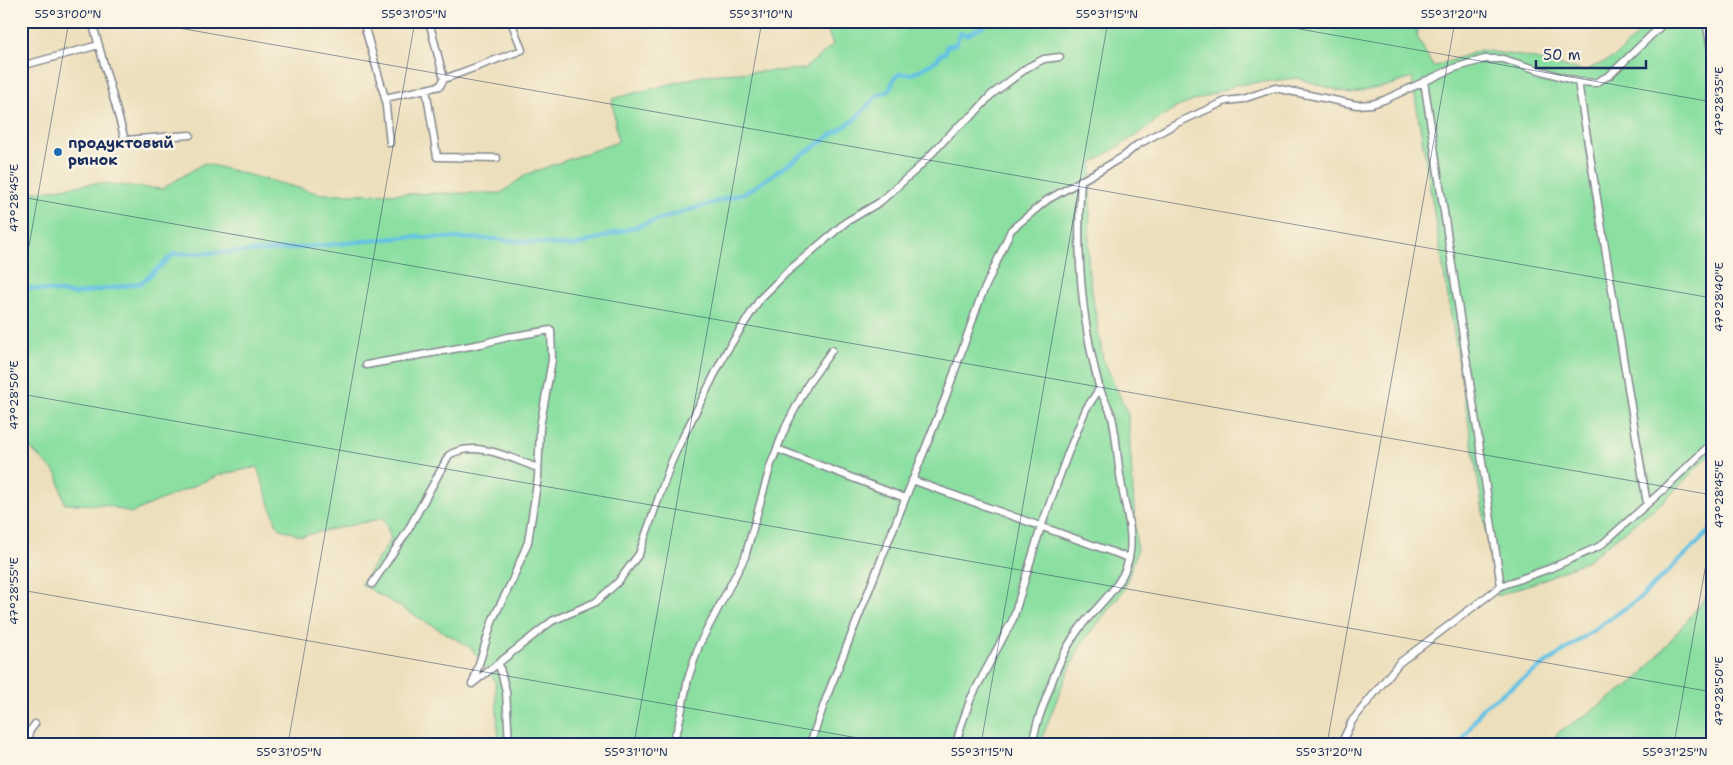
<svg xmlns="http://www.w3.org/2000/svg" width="1733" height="765" viewBox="0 0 1733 765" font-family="'Shantell Sans',sans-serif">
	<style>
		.green { fill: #8adfa1; stroke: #528780 }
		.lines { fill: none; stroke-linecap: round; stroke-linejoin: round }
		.stream { stroke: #65c3e3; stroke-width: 4.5 }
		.lane-casing { stroke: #84878d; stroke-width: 9 }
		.lane { stroke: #fff; stroke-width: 6 }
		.ticks { fill: none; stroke: #1b2f5e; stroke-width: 1; stroke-opacity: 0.45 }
		.poi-dot { fill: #1f6fb2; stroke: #fcf5e5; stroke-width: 2 }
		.labels { text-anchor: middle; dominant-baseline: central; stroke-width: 5; stroke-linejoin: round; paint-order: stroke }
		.poi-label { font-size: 15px; font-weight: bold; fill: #1b2f5e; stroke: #fcf5e5; text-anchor: start }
		.neatline { fill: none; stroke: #1b2f5e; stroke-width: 2 }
		.ticks-label { font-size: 12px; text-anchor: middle; fill: #1b2f5e }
	</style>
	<rect width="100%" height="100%" fill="#fcf5e5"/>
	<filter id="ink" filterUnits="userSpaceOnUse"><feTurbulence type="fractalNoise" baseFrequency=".02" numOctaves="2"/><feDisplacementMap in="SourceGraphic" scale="10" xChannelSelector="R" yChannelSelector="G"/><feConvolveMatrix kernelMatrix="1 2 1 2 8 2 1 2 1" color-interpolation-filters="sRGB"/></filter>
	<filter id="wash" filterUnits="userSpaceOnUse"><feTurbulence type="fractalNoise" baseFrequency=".0096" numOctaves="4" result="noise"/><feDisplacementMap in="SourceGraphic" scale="20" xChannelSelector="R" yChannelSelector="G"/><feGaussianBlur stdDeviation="1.12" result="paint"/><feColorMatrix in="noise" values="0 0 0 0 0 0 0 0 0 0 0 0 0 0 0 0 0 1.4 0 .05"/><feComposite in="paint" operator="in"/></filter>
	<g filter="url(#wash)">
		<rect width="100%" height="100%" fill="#ecdfbc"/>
		<path class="green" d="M 824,21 L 1416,21 L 1417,36 L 1433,67 L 1481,50 L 1527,57 L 1584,71 L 1615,57 L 1652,21 L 1712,21 L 1712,453 L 1667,498 L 1588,560 L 1542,580 L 1497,596 L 1412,78 L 1390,85 L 1350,94 L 1297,78 L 1236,85 L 1175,108 L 1132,138 L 1092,163 L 1088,268 L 1103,359 L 1128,414 L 1137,552 L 1124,590 L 1082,643 L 1063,684 L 1043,735 L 1042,744 L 499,744 L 495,681 L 471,648 L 361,584 L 391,539 L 384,518 L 301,536 L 278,528 L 257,467 L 219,475 L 131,513 L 107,505 L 65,504 L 57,474 L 26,444 L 21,444 L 21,194 L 96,183 L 162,189 L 204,163 L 321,194 L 501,193 L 527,174 L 618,142 L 612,99 L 705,75 L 804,69 L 833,45 Z
			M 1712,593 L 1712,744 L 1547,744 L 1560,731 L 1589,713 L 1640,677 L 1707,596 Z"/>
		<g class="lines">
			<path class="stream" d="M 21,287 L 75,294 L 141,283 L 174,254 L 265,251 L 407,237 L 494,239 L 574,246 L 747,192 L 854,120 L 878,95 L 889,91 L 894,79 L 899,74 L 912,74 L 926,67 L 938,59 L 941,54 L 945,53 L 947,46 L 956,44 L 960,33 L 967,35 L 986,24 L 987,21
				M 1460,744 L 1483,707 L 1640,598 L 1712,529"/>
		</g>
	</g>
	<g filter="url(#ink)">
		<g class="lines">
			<defs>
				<path id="lane" d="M 92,21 L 125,140 L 190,135
					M 363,21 L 385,98 L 440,86 L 444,79 L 522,50 L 511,21
					M 429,21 L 444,79
					M 1706,21 L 1712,55
					M 21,66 L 99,45
					M 1424,81 L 1501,586
					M 1578,82 L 1647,504
					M 426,89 L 437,157 L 497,158
					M 385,98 L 390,143
					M 366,365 L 481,344 L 508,337 L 551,330 L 552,360 L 540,427 L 538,477 L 528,542 L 512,581 L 493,619 L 473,683
					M 777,449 L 905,498
					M 912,480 L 1129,558
					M 372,584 L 407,532 L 449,455 C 476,439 512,459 538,468
					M 499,664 L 506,691 L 509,744
					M 472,684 L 552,621 L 596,602 L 618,582 L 639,554 L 671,463 L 680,443 L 726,352 L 760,299 L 786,273 L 846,222 L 880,202 L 918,168 L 956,128 L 973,115 L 991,95 L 1028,67 L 1044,59 L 1060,57
					M 30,744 L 29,732 L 35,724
					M 671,744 L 678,728 L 688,679 L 699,645 L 745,557 L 771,464 L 786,426 L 808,384 L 832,350
					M 810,744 L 827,696 L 946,396 L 980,299 L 1011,230 L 1047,200 L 1102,169 L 1124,156 L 1137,145 L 1175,124 L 1226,101 L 1243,99 L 1275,88 L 1357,105 L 1372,104 L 1384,100 L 1454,68 L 1485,59 L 1503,59 L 1578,82 L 1595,83 L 1610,75 L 1666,21
					M 956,744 L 961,726 L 971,698 L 1013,619 L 1040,530 L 1068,453 L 1086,409 L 1100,388
					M 1033,744 C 1034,730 1039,717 1044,704 C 1053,678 1062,652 1079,629 C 1098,604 1126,585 1130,552 C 1133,528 1124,504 1121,481 C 1117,460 1117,438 1112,417 C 1109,406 1102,397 1099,386 C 1081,319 1076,249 1081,180
					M 1341,744 L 1352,721 L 1399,663 L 1501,586 L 1551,568 L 1600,546 L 1663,490 L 1712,443"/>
			</defs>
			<use href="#lane" class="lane-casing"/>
			<use href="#lane" class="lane"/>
		</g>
	</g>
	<path class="ticks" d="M 139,21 L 1712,298M 1254,21 L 1712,102M 21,197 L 1712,495M 21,291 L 69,21M 21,394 L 1712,692M 21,590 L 892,744M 288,744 L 415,21M 634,744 L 762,21M 981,744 L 1108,21M 1327,744 L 1455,21M 1674,744 L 1712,530"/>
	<circle class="poi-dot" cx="58" cy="152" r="5"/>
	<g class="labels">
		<g class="poi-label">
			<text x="68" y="143">продуктовый<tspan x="68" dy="17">рынок</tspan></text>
		</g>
	</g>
	<rect width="1733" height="765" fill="none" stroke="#fcf5e5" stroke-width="55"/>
	<path d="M1536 60v8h110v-8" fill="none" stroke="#1b2f5e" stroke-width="2.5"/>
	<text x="1543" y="60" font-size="15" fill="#1b2f5e" stroke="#fcf5e5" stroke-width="4" paint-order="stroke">50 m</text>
	<rect x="28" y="28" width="1678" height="710" class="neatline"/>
	<g class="ticks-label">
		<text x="68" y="18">55°31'00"N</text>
		<text x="414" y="18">55°31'05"N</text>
		<text x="761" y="18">55°31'10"N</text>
		<text x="1107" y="18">55°31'15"N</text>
		<text x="1454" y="18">55°31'20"N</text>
		<text transform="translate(1719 101) rotate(-90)" y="4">47°28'35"E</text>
		<text transform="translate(14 198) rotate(-90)" y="4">47°28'45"E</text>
		<text transform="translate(1719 297) rotate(-90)" y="4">47°28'40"E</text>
		<text transform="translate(14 395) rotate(-90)" y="4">47°28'50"E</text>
		<text transform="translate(1719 494) rotate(-90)" y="4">47°28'45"E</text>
		<text transform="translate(14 591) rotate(-90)" y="4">47°28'55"E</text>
		<text transform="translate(1719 691) rotate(-90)" y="4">47°28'50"E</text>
		<text x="289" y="756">55°31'05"N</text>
		<text x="636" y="756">55°31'10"N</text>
		<text x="982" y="756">55°31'15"N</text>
		<text x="1329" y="756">55°31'20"N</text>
		<text x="1675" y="756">55°31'25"N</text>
	</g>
</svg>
